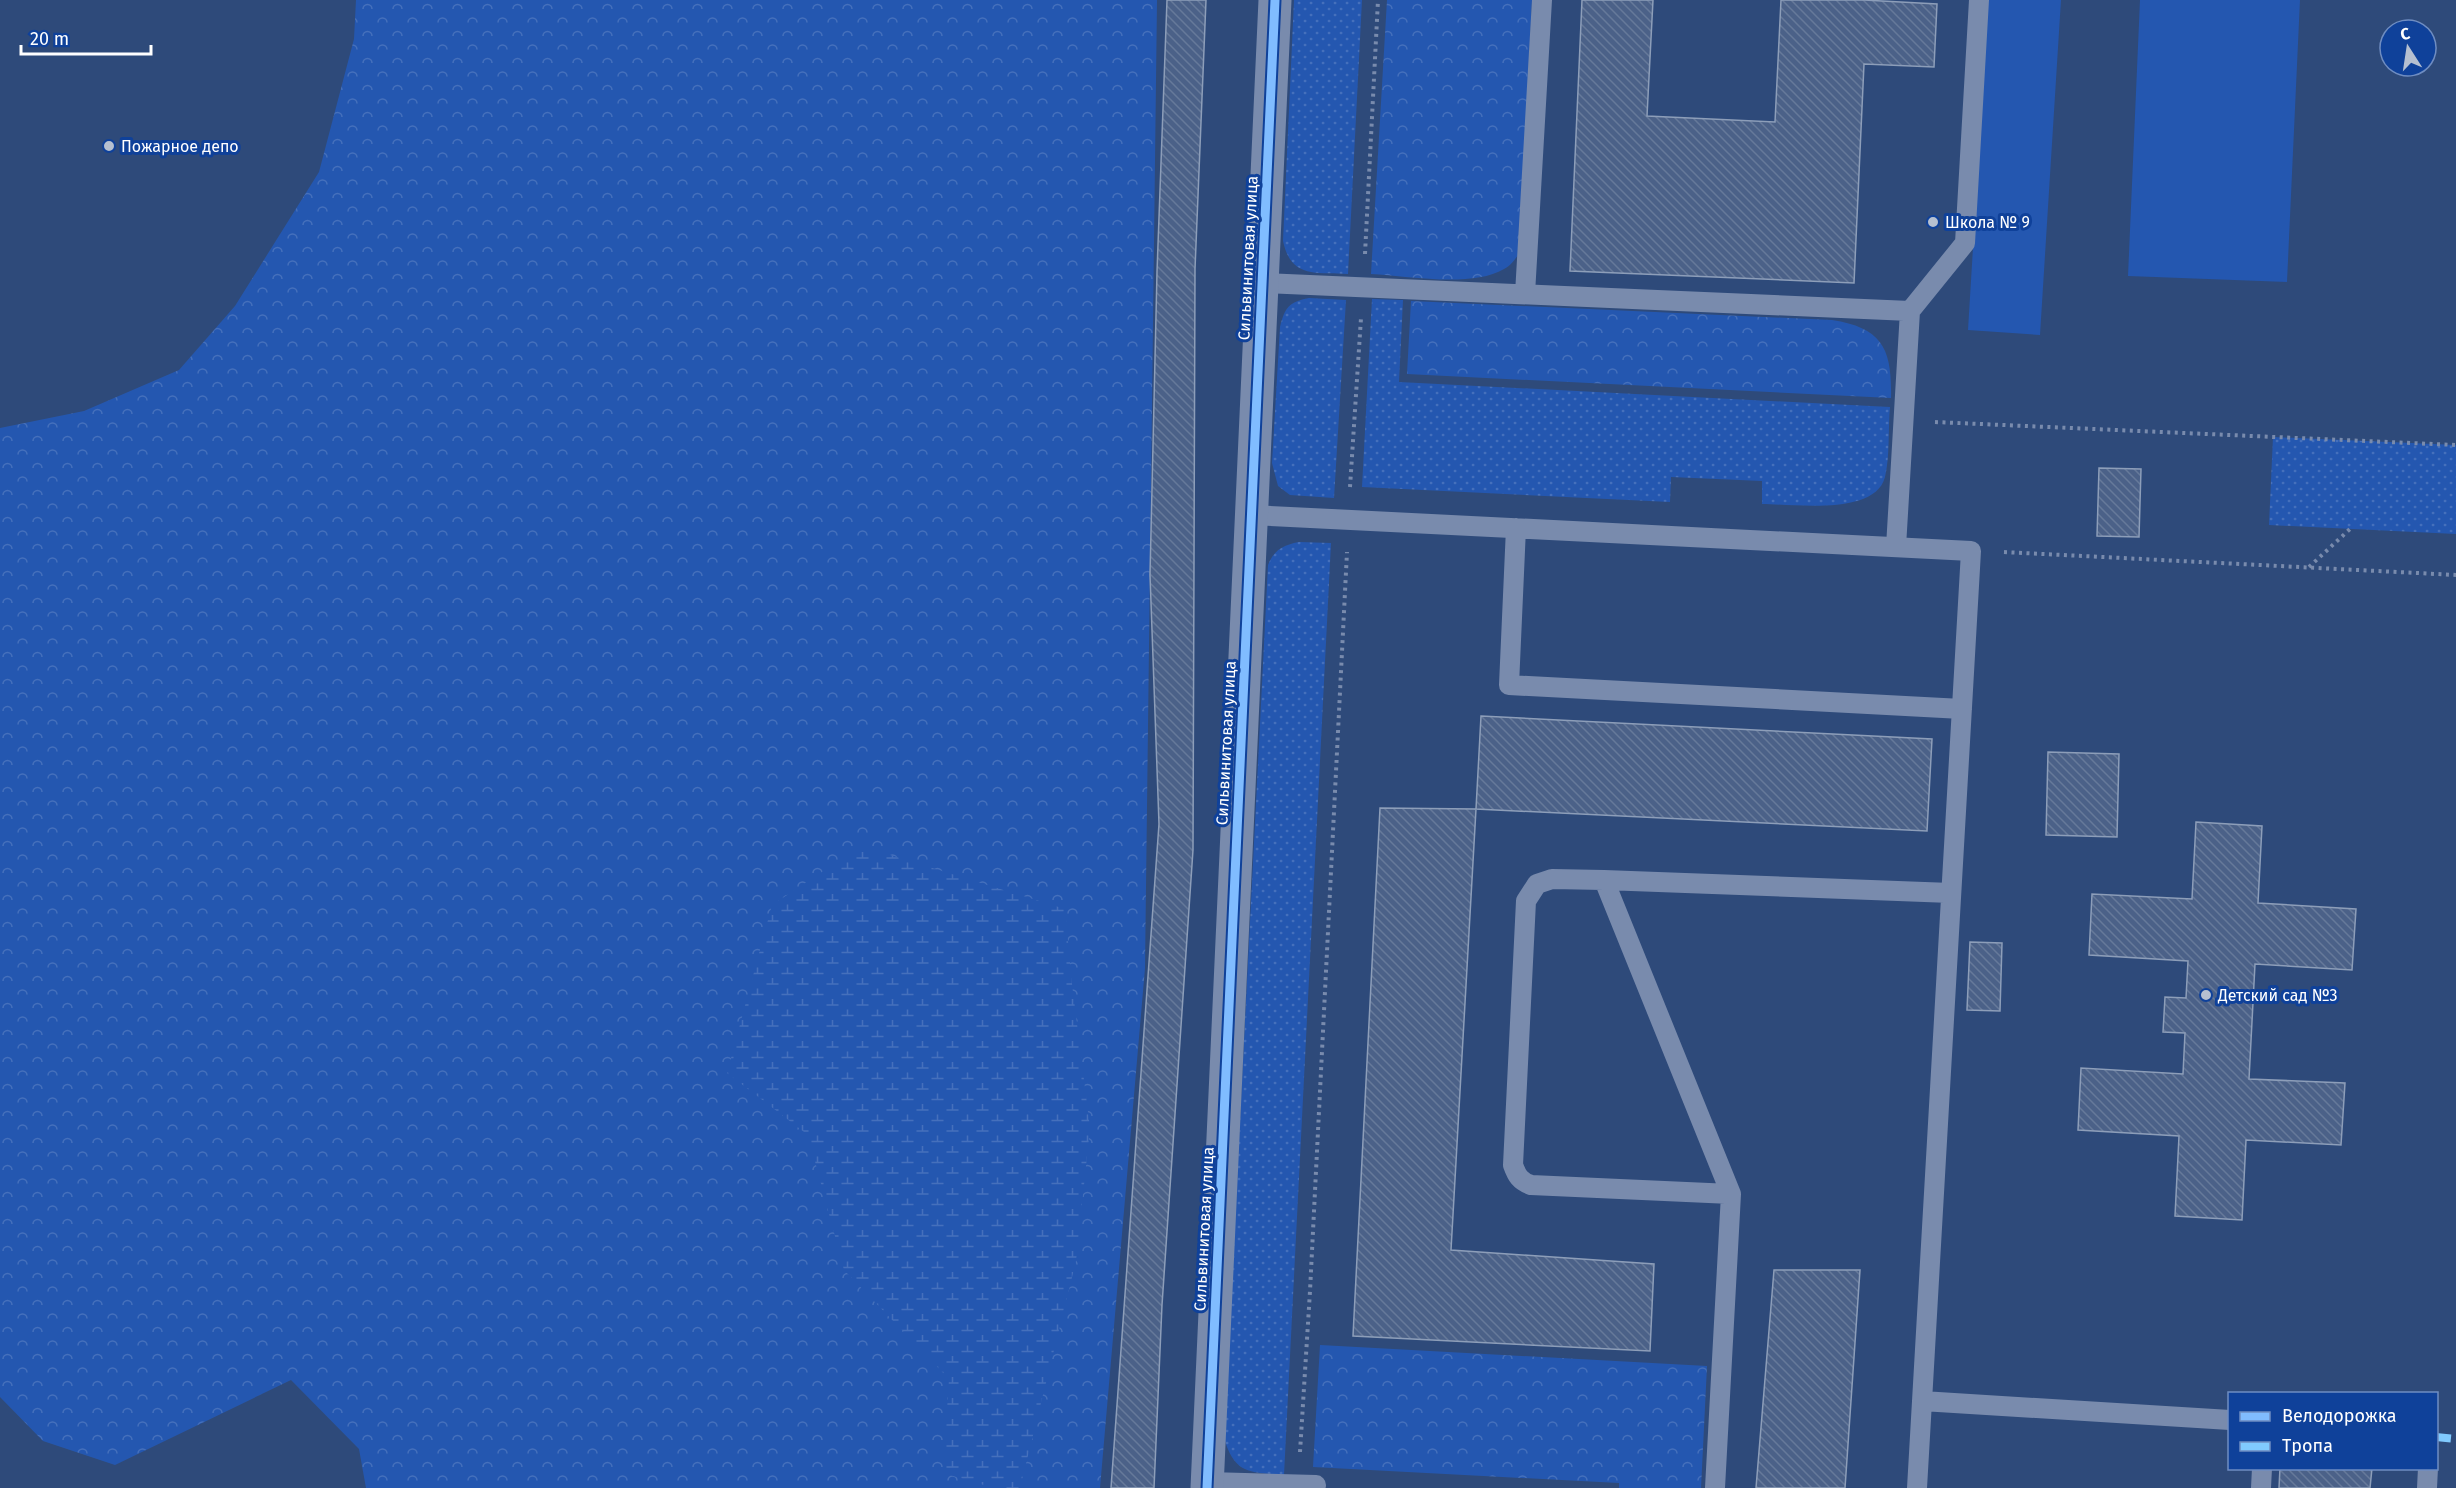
<svg xmlns="http://www.w3.org/2000/svg" width="2456" height="1488" viewBox="0 0 2456 1488" font-family="'Fira Sans',sans-serif">
	<style>
		.green { fill: url(#green-dots) }
		.forest { fill: url(#forest-crowns) }
		.wetland { fill: url(#wetland-marsh) }
		.pitch { fill: #2457b0 }
		.building { fill: url(#building-back-hatch); stroke: #8d9eb9; stroke-width: 1.5 }
		.lines { fill: none; stroke-linecap: round; stroke-linejoin: round }
		.path { stroke: #798bad; stroke-width: 4; stroke-dasharray: 3 4.5; stroke-linecap: butt }
		.service { stroke: #798bad; stroke-width: 20 }
		.tertiary { stroke: #798bad; stroke-width: 33 }
		.quiet { stroke: #80caff; stroke-width: 8; stroke-dasharray: 15 8; stroke-linecap: butt }
		.cycleway-casing { stroke: #0f419a; stroke-width: 13 }
		.cycleway { stroke: #80bcff; stroke-width: 9 }
		.poi-dot { fill: #b6c0d0; stroke: #0f419a; stroke-width: 2 }
		.labels { text-anchor: middle; dominant-baseline: central; stroke-width: 6; stroke-linejoin: round; paint-order: stroke }
		.poi-label { font-size: 16px; fill: #fff; stroke: #0f419a; text-anchor: start }
		.street-label { font-size: 16px; fill: #fff; stroke: #0f419a }
	</style>
	<defs>
		<pattern id="green-dots" width="8" height="8" patternUnits="userSpaceOnUse" patternTransform="scale(1.5)"><rect width="8" height="8" fill="#2457b0"/><path d="M2 2h.1M6 6h.1" fill="none" stroke="#4570bc" stroke-width="1.8" stroke-linecap="round"/></pattern>
		<pattern id="forest-crowns" width="20" height="18" patternUnits="userSpaceOnUse" patternTransform="scale(1.5)"><rect width="20" height="18" fill="#2457b0"/><path d="M2 6a3 3 0 1 1 6 0M12 15a3 3 0 1 1 6 0" fill="none" stroke="#4570bc"/></pattern>
		<pattern id="wetland-marsh" width="20" height="14" patternUnits="userSpaceOnUse" patternTransform="scale(1.5)"><rect width="20" height="14" fill="#2457b0"/><path d="M1 5h8M5 5V1M11 12h8M15 12V8" fill="none" stroke="#4570bc"/></pattern>
		<pattern id="building-back-hatch" width="6" height="6" patternUnits="userSpaceOnUse" patternTransform="scale(1.5)"><rect width="6" height="6" fill="#4b6188"/><path d="M-1 5l2 2M0 0l6 6M5-1l2 2" fill="none" stroke="#66799a"/></pattern>
	</defs>
	<rect width="100%" height="100%" fill="#2e4a7a"/>
	<path class="green" d="M 1294,0 L 1362,0 L 1348,274 C 1316,272 1291,279 1283,241 Z
		M 1309,298 L 1346,300 L 1334,498 L 1290,495 L 1278,486 L 1272,463 L 1280,327 C 1285,307 1289,302 1309,298 Z
		M 1372,299 L 1403,300 L 1399,382 L 1890,407 C 1888,428 1890,457 1885,477 C 1875,516 1794,504 1762,504 L 1762,481 L 1671,477 L 1670,502 L 1362,487 Z
		M 2273,437 L 2456,445 L 2456,534 L 2269,525 Z
		M 1299,542 L 1331,543 L 1284,1475 C 1250,1472 1235,1475 1224,1438 L 1268,565 C 1274,550 1283,545 1299,542 Z"/>
	<path class="forest" d="M 356,0 L 1157,0 L 1145,968 L 1100,1488 L 366,1488 L 359,1449 L 291,1380 L 115,1465 L 43,1441 L 0,1397 L 0,428 L 84,411 L 179,370 L 235,306 L 319,172 L 354,39 Z
		M 1387,0 L 1532,0 L 1520,252 C 1516,258 1511,266 1504,269 C 1472,288 1408,276 1371,274 Z
		M 1411,301 L 1832,320 C 1883,328 1892,349 1891,398 L 1407,374 Z
		M 1320,1345 L 1707,1366 L 1701,1488 L 1619,1488 L 1619,1483 L 1313,1467 Z"/>
	<path class="wetland" d="M 861,846 L 1065,909 L 1072,984 L 1090,1128 L 1076,1261 L 1020,1488 L 994,1488 L 943,1473 L 949,1379 L 844,1270 L 808,1135 L 727,1073 L 772,905 Z"/>
	<path class="pitch" d="M 1988,0 L 2061,0 L 2040,335 L 1968,330 Z
		M 2140,0 L 2300,0 L 2287,282 L 2128,276 Z"/>
	<path class="building" d="M 1167,0 L 1206,0 L 1195,269 L 1193,850 L 1162,1305 L 1154,1488 L 1111,1488 L 1159,824 L 1150,575 L 1157,272 Z
		M 1582,0 L 1653,0 L 1647,116 L 1775,122 L 1781,0 L 1864,0 L 1937,4 L 1934,67 L 1864,64 L 1854,283 L 1570,271 Z
		M 2099,468 L 2141,469 L 2139,537 L 2097,536 Z
		M 1481,716 L 1932,739 L 1927,831 L 1476,809 Z
		M 2048,752 L 2119,754 L 2117,837 L 2046,835 Z
		M 1380,808 L 1476,809 L 1451,1250 L 1654,1264 L 1650,1351 L 1353,1336 Z
		M 2196,822 L 2262,826 L 2258,903 L 2356,909 L 2352,970 L 2255,964 L 2249,1079 L 2345,1083 L 2341,1145 L 2246,1140 L 2242,1220 L 2175,1216 L 2179,1136 L 2078,1130 L 2081,1068 L 2183,1074 L 2185,1033 L 2163,1032 L 2165,997 L 2186,998 L 2188,961 L 2089,955 L 2092,894 L 2192,899 Z
		M 1970,942 L 2002,943 L 2000,1011 L 1967,1010 Z
		M 1774,1270 L 1860,1270 L 1845,1488 L 1756,1488 Z
		M 2280,1468 L 2372,1468 L 2370,1488 L 2279,1488 Z"/>
	<g class="lines">
		<path class="path" d="M 1365,254 L 1378,0
			M 1935,422 L 2456,445
			M 1350,487 L 1361,318
			M 2004,552 L 2456,575
			M 2309,567 L 2350,529
			M 1300,1452 L 1310,1291 L 1347,552"/>
		<path class="service" d="M 1262,283 L 1910,311
			M 1525,294 L 1542,0
			M 1252,515 L 1971,551 L 1917,1488
			M 1516,528 L 1509,685 L 1962,709
			M 1896,547 L 1910,311 L 1965,243 L 1979,0
			M 1604,880 L 1731,1194 L 1715,1488
			M 1731,1194 L 1531,1185 C 1520,1181 1517,1176 1513,1165 L 1526,901 L 1537,884 L 1552,879 L 1604,880 L 1951,893
			M 1922,1401 L 2230,1420
			M 1208,1482 L 1316,1485
			M 2261,1488 L 2262,1468
			M 2427,1488 L 2428,1468"/>
		<path class="tertiary" d="M 1207,1488 L 1275,0"/>
		<path class="quiet" d="M 2436,1437 L 2456,1439"/>
		<defs>
			<path id="cycleway" d="M 1207,1488 L 1275,0"/>
		</defs>
		<use href="#cycleway" class="cycleway-casing"/>
		<use href="#cycleway" class="cycleway"/>
	</g>
	<g class="poi-dot">
		<circle cx="109" cy="146" r="6"/>
		<circle cx="1933" cy="222" r="6"/>
		<circle cx="2206" cy="995" r="6"/>
	</g>
	<g class="labels">
		<g class="poi-label">
			<text x="121" y="146">Пожарное депо</text>
			<text x="1945" y="222">Школа № 9</text>
			<text x="2218" y="995">Детский сад №3</text>
		</g>
		<g class="street-label">
			<text transform="translate(1248 258) rotate(-87)">Сильвинитовая улица</text>
			<text transform="translate(1226 743) rotate(-87)">Сильвинитовая улица</text>
			<text transform="translate(1204 1229) rotate(-87)">Сильвинитовая улица</text>
		</g>
	</g>
	<rect x="2228" y="1392" width="210" height="78" fill="#0f419a" stroke="#6f8dc2" stroke-width="1.5"/>
	<rect x="2240" y="1412" width="30" height="9" fill="#80bcff" stroke="#6f8dc2" stroke-width="1.5"/>
	<text x="2282" y="1422" font-size="18" fill="#ffffff">Велодорожка</text>
	<rect x="2240" y="1442" width="30" height="9" fill="#80caff" stroke="#6f8dc2" stroke-width="1.5"/>
	<text x="2282" y="1452" font-size="18" fill="#ffffff">Тропа</text>
	<g transform="translate(2408 48) rotate(348)"><circle r="28" fill="#0f419a" stroke="#6f8dc2" stroke-width="1.5"/>
	<path d="M0-4.5L10 22L0 15L-10 22Z" fill="#b6c0d0"/>
	<text y="-9" font-size="16" font-weight="bold" text-anchor="middle" fill="#ffffff">С</text>
	</g>
	<path d="M21 45v9h130v-9" fill="none" stroke="#ffffff" stroke-width="3"/>
	<text x="30" y="45" font-size="18" fill="#ffffff" stroke="#0f419a" stroke-width="4.5" paint-order="stroke">20 m</text>
</svg>
